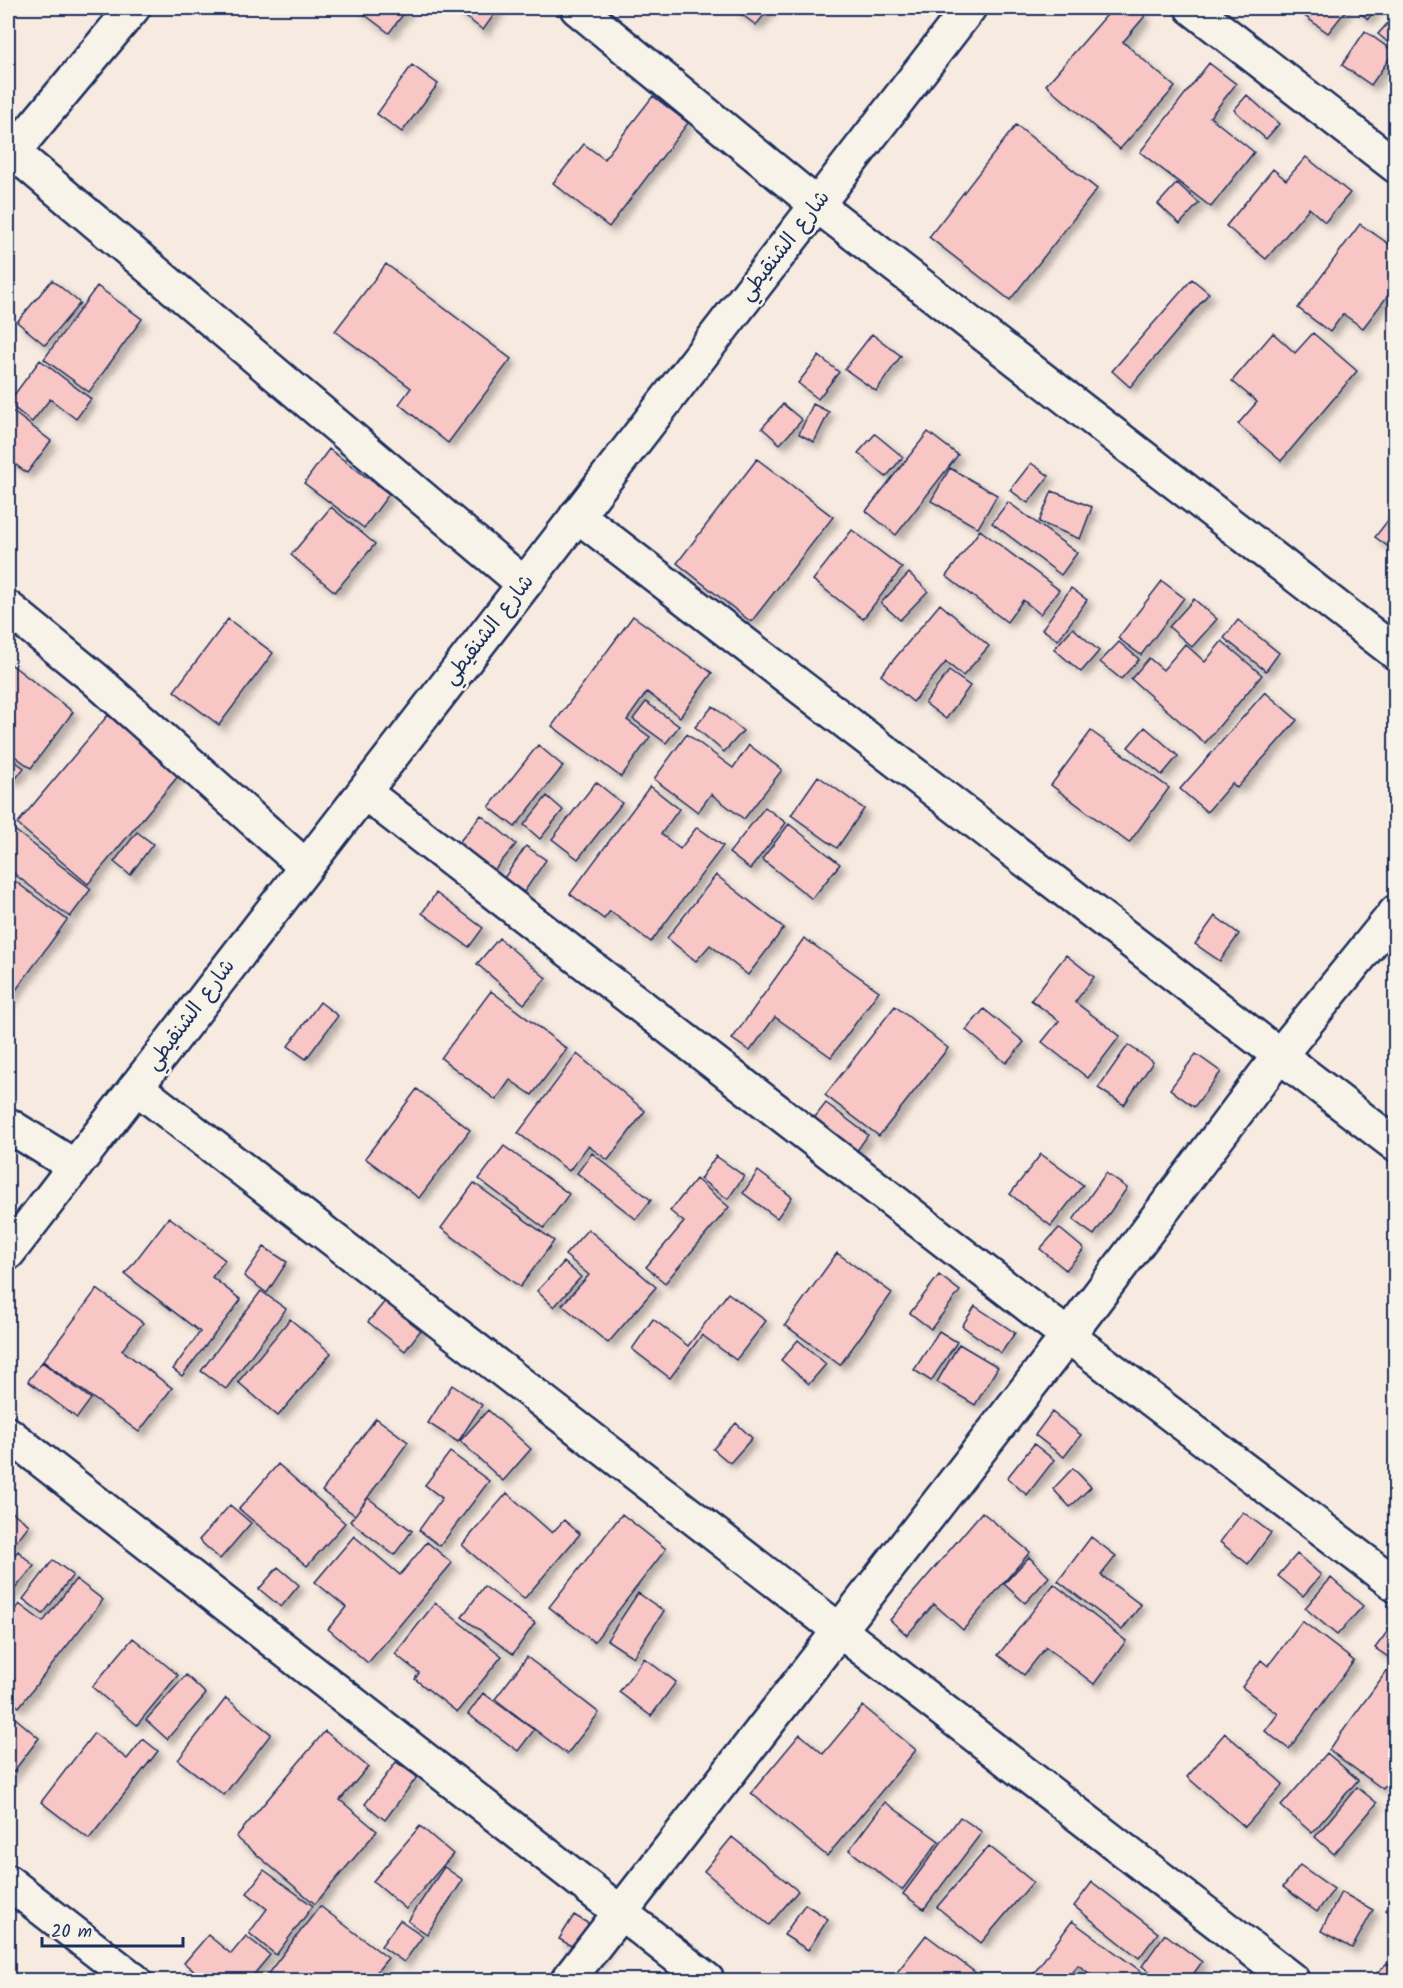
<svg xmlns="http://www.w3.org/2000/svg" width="1403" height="1988" viewBox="0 0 1403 1988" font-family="Kalam,'Playpen Sans Arabic',sans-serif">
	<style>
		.building { fill: #f7c6c5; stroke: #1b2f5e; stroke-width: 1.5; filter: url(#shadow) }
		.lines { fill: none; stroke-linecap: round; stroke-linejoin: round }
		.street-casing { stroke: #1b2f5e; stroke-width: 38 }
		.secondary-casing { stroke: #1b2f5e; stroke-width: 38 }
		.street { stroke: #f7f3e8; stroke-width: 33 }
		.secondary { stroke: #f7f3e8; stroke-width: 33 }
		.labels { text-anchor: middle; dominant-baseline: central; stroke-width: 5; stroke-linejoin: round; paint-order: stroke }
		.street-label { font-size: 21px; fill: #1b2f5e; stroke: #f7f3e8 }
	</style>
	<defs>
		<filter id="shadow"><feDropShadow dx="5.5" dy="5.5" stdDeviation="3" flood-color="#0004"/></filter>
	</defs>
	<rect width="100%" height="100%" fill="#f7eae1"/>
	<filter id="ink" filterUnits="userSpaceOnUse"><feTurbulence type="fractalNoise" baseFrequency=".0167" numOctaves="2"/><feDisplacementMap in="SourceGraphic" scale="12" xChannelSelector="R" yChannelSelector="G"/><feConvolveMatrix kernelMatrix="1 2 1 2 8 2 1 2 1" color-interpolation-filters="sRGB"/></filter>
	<g filter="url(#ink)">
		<path class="building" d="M 356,8 L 408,8 L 389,33 Z
			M 454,8 L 499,8 L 483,30 Z
			M 733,8 L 770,8 L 756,25 Z
			M 1113,8 L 1135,8 L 1145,16 L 1123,42 L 1175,87 L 1120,149 L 1046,85 Z
			M 1307,8 L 1348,8 L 1328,33 L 1302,14 Z
			M 1353,8 L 1376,8 L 1368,19 Z
			M 1396,14 L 1396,49 L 1378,34 Z
			M 1365,31 L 1394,52 L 1371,85 L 1342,65 Z
			M 1209,63 L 1236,84 L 1210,117 L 1254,152 L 1211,207 L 1140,152 Z
			M 412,65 L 438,84 L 402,132 L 377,114 Z
			M 1247,95 L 1279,124 L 1266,139 L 1234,110 Z
			M 653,96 L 688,123 L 609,227 L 553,183 L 584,144 L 604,159 Z
			M 1016,125 L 1097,189 L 1010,300 L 929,237 Z
			M 1306,157 L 1350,193 L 1325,222 L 1309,208 L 1266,259 L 1226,226 L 1273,169 L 1286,180 Z
			M 1177,183 L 1199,203 L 1180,224 L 1158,204 Z
			M 1360,224 L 1396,249 L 1396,285 L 1363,328 L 1343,314 L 1330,332 L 1298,308 Z
			M 386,264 L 511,359 L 448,443 L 399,404 L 411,388 L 335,331 Z
			M 1192,279 L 1209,293 L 1130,387 L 1112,371 Z
			M 52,280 L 80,303 L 45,345 L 17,322 Z
			M 97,286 L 142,319 L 89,392 L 44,359 Z
			M 1273,333 L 1295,353 L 1313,333 L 1357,371 L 1281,461 L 1238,424 L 1257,402 L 1232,381 Z
			M 872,334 L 901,356 L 876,391 L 845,369 Z
			M 819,356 L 839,372 L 818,399 L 798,383 Z
			M 40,360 L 91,399 L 76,419 L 50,399 L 32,422 L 8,403 Z
			M 783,404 L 802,420 L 780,444 L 762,428 Z
			M 813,404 L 829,412 L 814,442 L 799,434 Z
			M 8,408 L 51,441 L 27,473 L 8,459 Z
			M 928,432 L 958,455 L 896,535 L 866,511 Z
			M 875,434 L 903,457 L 886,477 L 858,453 Z
			M 329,449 L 389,494 L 364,528 L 304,483 Z
			M 757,459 L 833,517 L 751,622 L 677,563 Z
			M 1031,463 L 1049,476 L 1028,503 L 1010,490 Z
			M 950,468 L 997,495 L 978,528 L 931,501 Z
			M 1052,491 L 1092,507 L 1080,539 L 1039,522 Z
			M 1008,502 L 1077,553 L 1061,575 L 992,523 Z
			M 331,507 L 375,544 L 335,592 L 291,555 Z
			M 1396,510 L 1396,552 L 1375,537 Z
			M 852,530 L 902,568 L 863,619 L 813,580 Z
			M 980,530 L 1059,590 L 1040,614 L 1023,600 L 1007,622 L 946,576 Z
			M 909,573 L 928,591 L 900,620 L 881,603 Z
			M 1162,581 L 1184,598 L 1141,655 L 1118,638 Z
			M 1071,588 L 1087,600 L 1058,640 L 1042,629 Z
			M 1194,599 L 1217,619 L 1192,647 L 1169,627 Z
			M 940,604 L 989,646 L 963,676 L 946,662 L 913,702 L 881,675 Z
			M 633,616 L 712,673 L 680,717 L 647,692 L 627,720 L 650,737 L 621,777 L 552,726 Z
			M 228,619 L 273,653 L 219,725 L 174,691 Z
			M 1238,620 L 1279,653 L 1266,671 L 1224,638 Z
			M 1073,628 L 1099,651 L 1081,672 L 1054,649 Z
			M 1222,641 L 1262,675 L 1205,743 L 1131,679 L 1149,658 L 1163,670 L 1185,644 L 1205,662 Z
			M 1119,642 L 1139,659 L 1121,679 L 1100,662 Z
			M 8,662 L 73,712 L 31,768 L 8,751 Z
			M 949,671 L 970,686 L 946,719 L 925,703 Z
			M 1265,692 L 1297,720 L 1237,788 L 1232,783 L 1207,812 L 1180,789 Z
			M 646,702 L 679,726 L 666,743 L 633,719 Z
			M 713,706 L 743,731 L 724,752 L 695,727 Z
			M 108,715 L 179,775 L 88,884 L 17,824 Z
			M 1145,727 L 1178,756 L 1162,775 L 1128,747 Z
			M 1091,731 L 1169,788 L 1129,843 L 1051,785 Z
			M 687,734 L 733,768 L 749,745 L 782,770 L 744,819 L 711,794 L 698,812 L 654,779 Z
			M 538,745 L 563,766 L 515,827 L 489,807 Z
			M 8,756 L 24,768 L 14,781 L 8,776 Z
			M 818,776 L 864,809 L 837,848 L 791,815 Z
			M 596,782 L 622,803 L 578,859 L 552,839 Z
			M 650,786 L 679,809 L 661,834 L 680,849 L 697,827 L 723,846 L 651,942 L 610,911 L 604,919 L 570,894 Z
			M 547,796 L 563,810 L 540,839 L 524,825 Z
			M 765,807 L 786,823 L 750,869 L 729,853 Z
			M 481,815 L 516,844 L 490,875 L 456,846 Z
			M 789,824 L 840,864 L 812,899 L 762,859 Z
			M 8,825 L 91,889 L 70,917 L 8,869 Z
			M 137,832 L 153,844 L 130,875 L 114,862 Z
			M 526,846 L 546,860 L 524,892 L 504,878 Z
			M 716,875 L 784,928 L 748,975 L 710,945 L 696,961 L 667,938 Z
			M 8,876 L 67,920 L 8,1001 Z
			M 436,893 L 483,928 L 469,947 L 422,913 Z
			M 1215,916 L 1239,934 L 1220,961 L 1195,944 Z
			M 499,938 L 546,978 L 524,1004 L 477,964 Z
			M 804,938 L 879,991 L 831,1057 L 775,1017 L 750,1051 L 732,1039 Z
			M 1066,955 L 1094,977 L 1075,1002 L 1120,1036 L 1088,1078 L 1042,1042 L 1059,1021 L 1031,1000 Z
			M 491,991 L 567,1049 L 532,1095 L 510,1080 L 496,1100 L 441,1058 Z
			M 320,1002 L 338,1016 L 306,1059 L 288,1046 Z
			M 895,1006 L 948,1048 L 879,1136 L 825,1095 Z
			M 984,1009 L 1024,1042 L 1006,1063 L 966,1030 Z
			M 1128,1045 L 1153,1062 L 1124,1105 L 1098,1088 Z
			M 577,1054 L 645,1111 L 608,1160 L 588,1146 L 569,1171 L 518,1133 Z
			M 1196,1054 L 1221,1072 L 1194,1107 L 1170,1089 Z
			M 417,1089 L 470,1130 L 419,1198 L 365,1158 Z
			M 826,1103 L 868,1135 L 854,1155 L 811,1122 Z
			M 504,1146 L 569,1194 L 544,1228 L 479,1179 Z
			M 592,1153 L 651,1200 L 636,1219 L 577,1173 Z
			M 1041,1154 L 1083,1185 L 1051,1226 L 1010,1194 Z
			M 716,1156 L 744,1176 L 728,1199 L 700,1179 Z
			M 758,1171 L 792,1197 L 777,1218 L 743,1193 Z
			M 1106,1173 L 1127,1188 L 1094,1235 L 1073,1220 Z
			M 696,1179 L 729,1207 L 665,1283 L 646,1267 L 684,1222 L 670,1211 Z
			M 474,1183 L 554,1241 L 520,1287 L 441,1228 Z
			M 169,1217 L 225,1260 L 212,1277 L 241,1300 L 182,1376 L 173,1369 L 200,1332 L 125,1274 Z
			M 1059,1228 L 1084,1249 L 1066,1270 L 1040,1249 Z
			M 588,1229 L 656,1287 L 608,1343 L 562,1305 L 589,1275 L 565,1255 Z
			M 264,1247 L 287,1262 L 267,1293 L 244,1276 Z
			M 837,1253 L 892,1293 L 840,1365 L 785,1325 Z
			M 564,1262 L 581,1277 L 554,1307 L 537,1291 Z
			M 939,1275 L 960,1291 L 931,1329 L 910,1313 Z
			M 97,1289 L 143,1323 L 122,1350 L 172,1388 L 139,1432 L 43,1361 Z
			M 261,1291 L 286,1309 L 226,1389 L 201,1371 Z
			M 728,1293 L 766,1321 L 736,1360 L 702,1335 L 670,1378 L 632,1349 L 653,1319 L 688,1346 Z
			M 390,1295 L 426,1323 L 405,1351 L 368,1322 Z
			M 975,1306 L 1015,1333 L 1001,1353 L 962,1326 Z
			M 290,1319 L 331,1353 L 278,1416 L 238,1382 Z
			M 939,1331 L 957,1342 L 931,1381 L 914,1370 Z
			M 798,1340 L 826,1364 L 809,1384 L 781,1360 Z
			M 959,1344 L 998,1367 L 975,1405 L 937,1382 Z
			M 42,1362 L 91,1399 L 77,1418 L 28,1381 Z
			M 452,1385 L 482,1405 L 458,1442 L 428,1423 Z
			M 488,1410 L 531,1449 L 503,1481 L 460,1441 Z
			M 1052,1412 L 1081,1435 L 1064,1457 L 1035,1435 Z
			M 376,1418 L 408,1442 L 355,1515 L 322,1491 Z
			M 736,1423 L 752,1438 L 730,1463 L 713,1449 Z
			M 1034,1444 L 1054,1460 L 1027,1495 L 1007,1478 Z
			M 450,1452 L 489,1481 L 440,1546 L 419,1530 L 442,1498 L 425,1485 Z
			M 278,1464 L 345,1523 L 307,1566 L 239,1509 Z
			M 1073,1468 L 1091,1487 L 1070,1507 L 1053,1489 Z
			M 507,1493 L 552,1533 L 564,1520 L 580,1534 L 524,1599 L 462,1545 Z
			M 368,1498 L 412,1531 L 394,1555 L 350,1521 Z
			M 230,1505 L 251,1523 L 220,1559 L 199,1540 Z
			M 8,1509 L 29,1525 L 8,1552 Z
			M 982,1512 L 1030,1552 L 963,1630 L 934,1604 L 907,1635 L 890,1620 Z
			M 1243,1512 L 1271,1533 L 1248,1564 L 1220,1542 Z
			M 622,1514 L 666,1549 L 594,1642 L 549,1607 Z
			M 354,1536 L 400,1575 L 427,1542 L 452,1563 L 368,1663 L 328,1629 L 346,1607 L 315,1582 Z
			M 1091,1537 L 1116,1556 L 1101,1575 L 1141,1605 L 1122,1630 L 1058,1581 Z
			M 18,1551 L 34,1566 L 9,1596 L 8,1563 Z
			M 1297,1554 L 1321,1575 L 1303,1596 L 1278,1576 Z
			M 1029,1557 L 1049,1577 L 1025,1603 L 1004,1584 Z
			M 53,1560 L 73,1575 L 43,1614 L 23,1599 Z
			M 278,1567 L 299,1585 L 281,1607 L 259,1589 Z
			M 1331,1578 L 1363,1606 L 1337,1635 L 1305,1608 Z
			M 76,1579 L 103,1600 L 19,1707 L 8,1699 L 8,1619 L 19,1604 L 43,1622 Z
			M 1054,1584 L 1126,1641 L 1094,1684 L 1046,1647 L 1024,1675 L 998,1655 Z
			M 484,1586 L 535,1623 L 513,1654 L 462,1617 Z
			M 638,1593 L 664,1611 L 633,1657 L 607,1640 Z
			M 435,1603 L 502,1656 L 457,1712 L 415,1679 L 419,1673 L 395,1654 Z
			M 1396,1620 L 1396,1773 L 1383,1789 L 1329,1750 L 1394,1661 L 1375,1648 Z
			M 1302,1621 L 1354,1661 L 1289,1749 L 1265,1731 L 1278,1714 L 1242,1687 L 1261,1660 L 1268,1666 Z
			M 133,1638 L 178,1675 L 137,1725 L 92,1687 Z
			M 527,1657 L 599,1713 L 567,1754 L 495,1699 Z
			M 644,1658 L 676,1682 L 651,1716 L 619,1692 Z
			M 186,1675 L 206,1694 L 167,1739 L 146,1720 Z
			M 483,1693 L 534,1730 L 518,1751 L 468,1714 Z
			M 226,1698 L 271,1734 L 224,1795 L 178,1760 Z
			M 863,1706 L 916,1750 L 827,1856 L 751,1793 L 800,1734 L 823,1754 Z
			M 8,1712 L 39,1738 L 8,1779 Z
			M 325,1731 L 368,1767 L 340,1800 L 377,1831 L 315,1904 L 236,1837 Z
			M 94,1733 L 127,1759 L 143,1739 L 158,1751 L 89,1839 L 41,1802 Z
			M 1225,1733 L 1283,1784 L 1245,1827 L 1187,1777 Z
			M 1327,1753 L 1358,1780 L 1312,1833 L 1281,1806 Z
			M 396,1762 L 417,1777 L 385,1820 L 365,1804 Z
			M 1357,1787 L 1377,1803 L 1334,1854 L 1315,1837 Z
			M 885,1802 L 939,1841 L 902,1890 L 849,1850 Z
			M 960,1817 L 982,1832 L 924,1909 L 903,1894 Z
			M 420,1826 L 453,1854 L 406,1909 L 373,1881 Z
			M 732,1837 L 798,1891 L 769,1925 L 704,1871 Z
			M 989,1846 L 1033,1882 L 981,1943 L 937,1907 Z
			M 1300,1865 L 1334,1889 L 1317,1912 L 1283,1887 Z
			M 444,1867 L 463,1880 L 427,1934 L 408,1921 Z
			M 264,1870 L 313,1906 L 276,1955 L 249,1933 L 267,1909 L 247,1893 Z
			M 1092,1882 L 1158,1933 L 1139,1958 L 1074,1906 Z
			M 1341,1892 L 1373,1910 L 1352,1948 L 1321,1931 Z
			M 1396,1899 L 1396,1917 L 1386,1910 Z
			M 805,1904 L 828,1919 L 808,1950 L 784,1935 Z
			M 320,1906 L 388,1958 L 370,1980 L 263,1980 Z
			M 574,1915 L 611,1937 L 598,1961 L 559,1939 Z
			M 400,1920 L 423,1936 L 404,1962 L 381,1946 Z
			M 1072,1921 L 1146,1975 L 1143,1980 L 1099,1980 L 1078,1965 L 1066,1980 L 1044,1980 L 1034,1973 Z
			M 1165,1934 L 1202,1962 L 1189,1980 L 1162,1980 L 1142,1966 Z
			M 208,1935 L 231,1954 L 246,1936 L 270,1955 L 249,1980 L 205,1980 L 184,1963 Z
			M 926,1935 L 985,1980 L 891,1980 Z
			M 1387,1963 L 1396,1972 L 1396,1980 L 1376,1980 L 1373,1977 Z"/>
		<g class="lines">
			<defs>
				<path id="street" d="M 577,8 L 817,205 L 1396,653
					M 1192,8 L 1396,166
					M 13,152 L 524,584
					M 8,158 L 133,8
					M 577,515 L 1396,1145
					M 8,608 L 94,678 L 305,866
					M 364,792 L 1068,1336 L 1396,1585
					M 136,1087 L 1292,1980
					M 8,1125 L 74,1166
					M 8,1434 L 707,1980
					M 8,1882 L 134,1980
					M 568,1980 L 1068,1336 L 1279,1056 L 1396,912"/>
				<path id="secondary" d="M 8,1253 L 969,8"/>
			</defs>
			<use href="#street" class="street-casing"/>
			<use href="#secondary" class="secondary-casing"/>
			<use href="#street" class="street"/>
			<use href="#secondary" class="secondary"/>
		</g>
	</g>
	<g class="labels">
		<g class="street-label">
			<text transform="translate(785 246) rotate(-52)">شارع الشنقيطي</text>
			<text transform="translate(489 630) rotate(-52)">شارع الشنقيطي</text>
			<text transform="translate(191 1015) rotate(-53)">شارع الشنقيطي</text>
		</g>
	</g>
	<rect width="1403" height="1988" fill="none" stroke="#f7f3e8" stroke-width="30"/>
	<rect x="15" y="15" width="1373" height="1958" fill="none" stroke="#1b2f5e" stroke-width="2" filter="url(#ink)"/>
	<path d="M42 1937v9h141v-9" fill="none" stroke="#1b2f5e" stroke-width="3"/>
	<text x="51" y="1937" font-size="18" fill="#1b2f5e" stroke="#f7f3e8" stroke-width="4.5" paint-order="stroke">20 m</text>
</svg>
